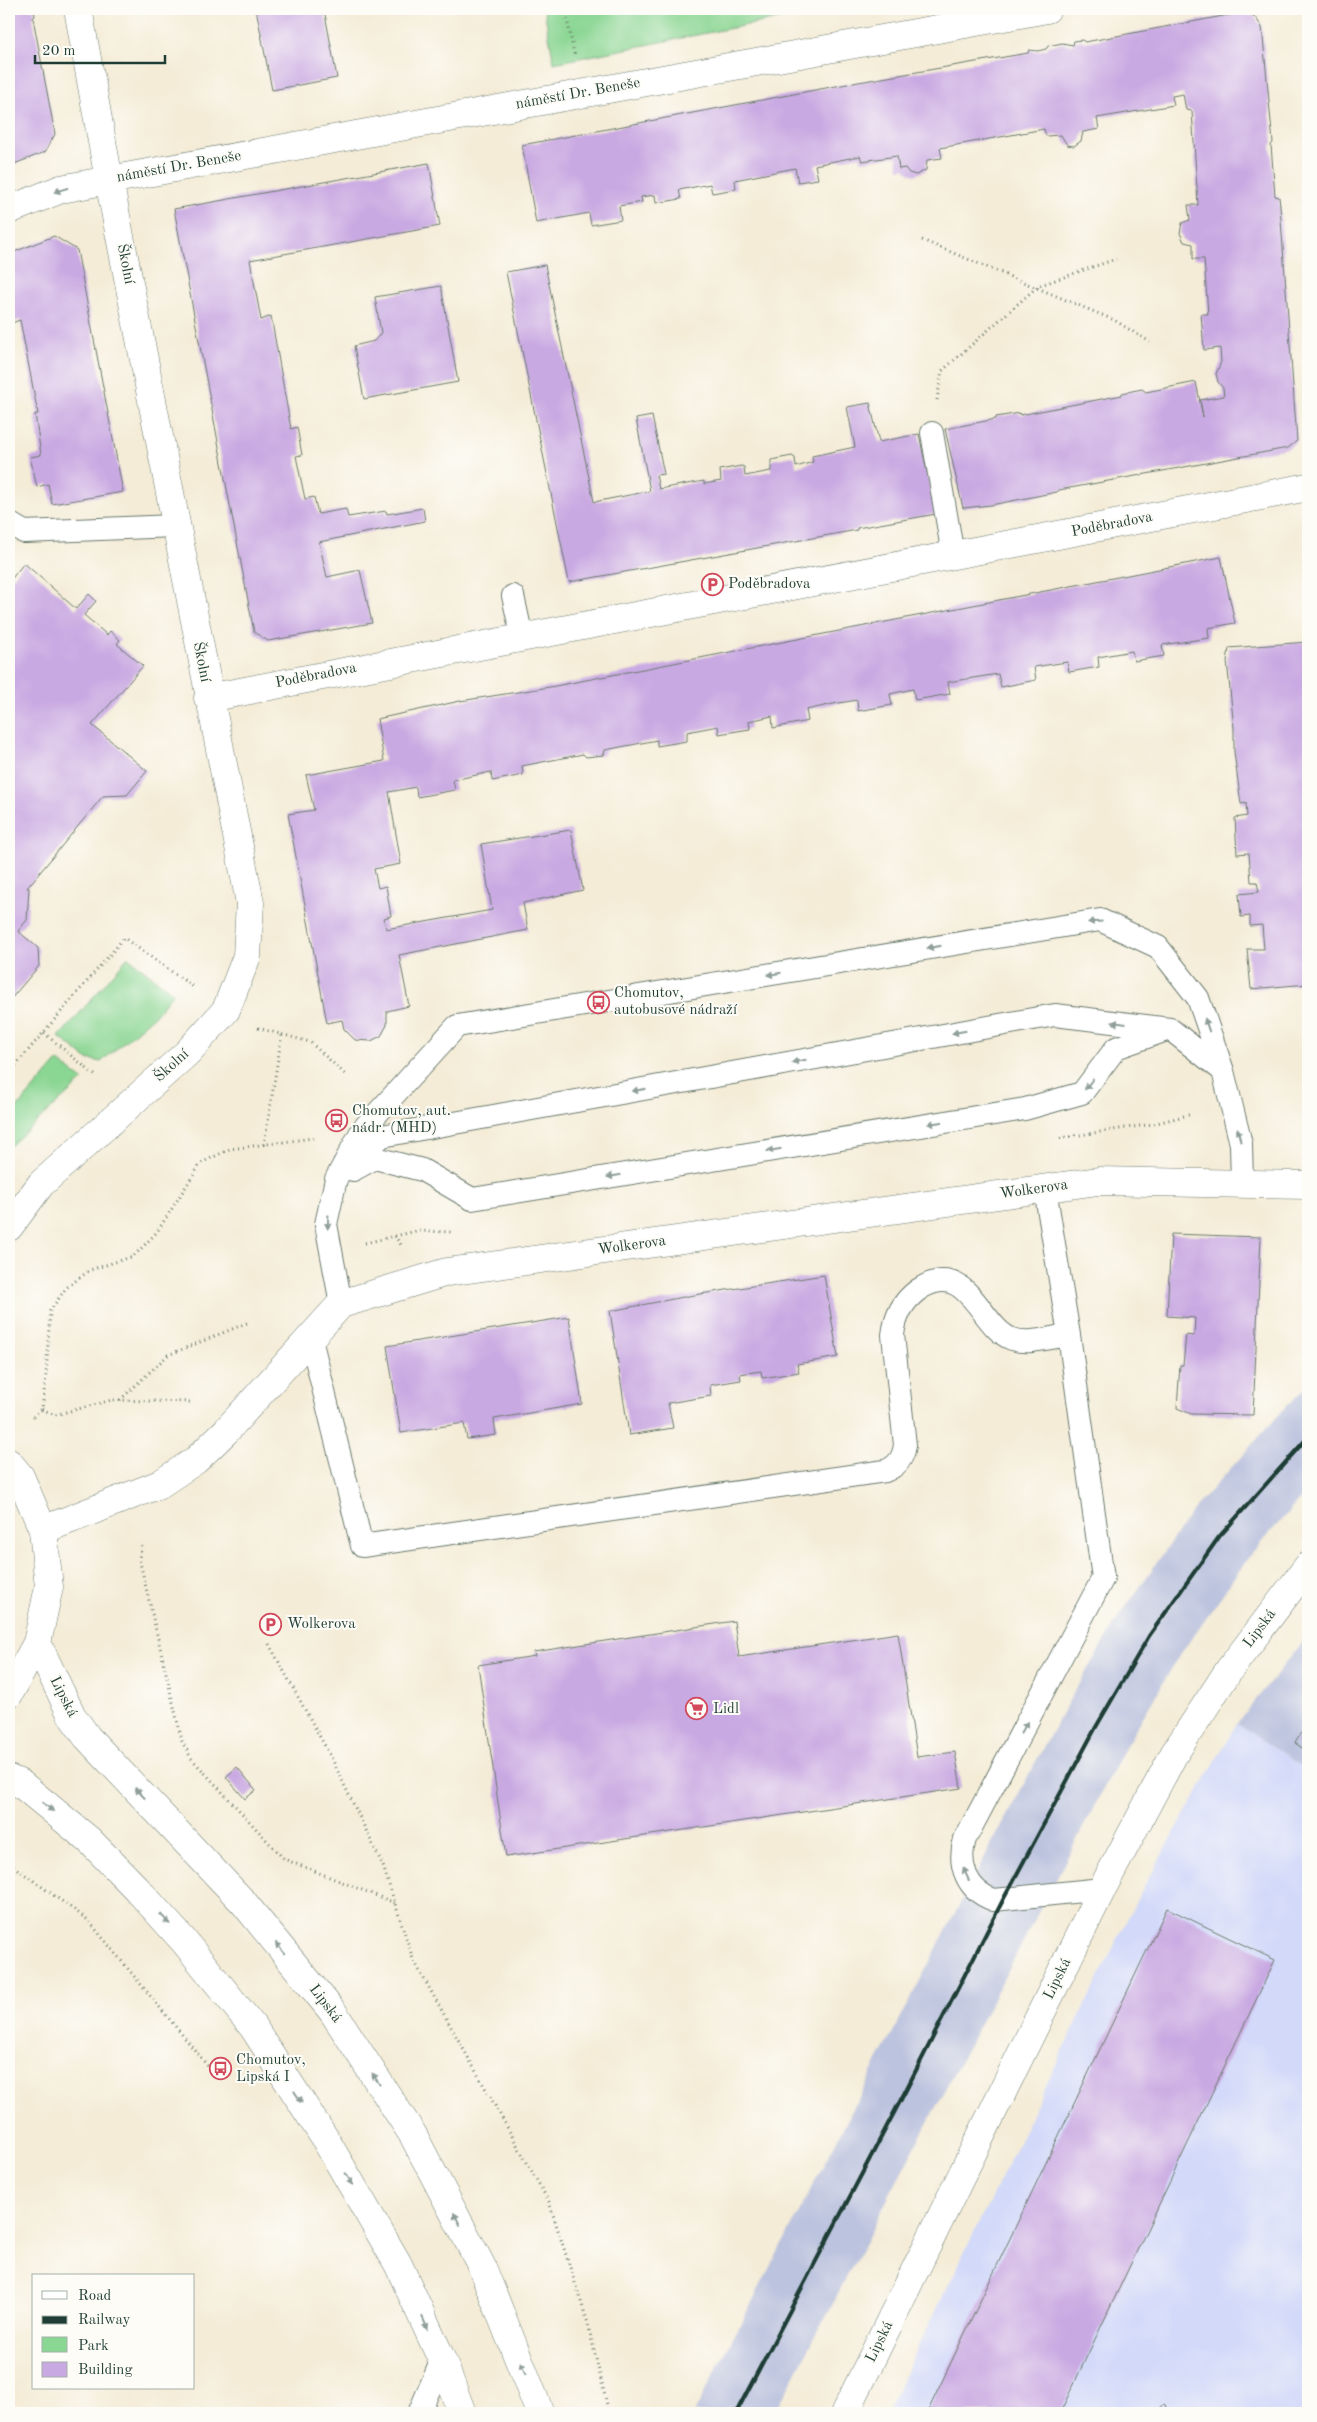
<svg xmlns="http://www.w3.org/2000/svg" width="1317" height="2422" viewBox="0 0 1317 2422" font-family="'Old Standard TT',serif">
	<style>
		.built { fill: #d2d9f9 }
		.industrial { fill: #bcc3de }
		.green { fill: #8ad693; stroke: #548a64 }
		.building { fill: #c9a9e2 }
		.lines { fill: none; stroke-linecap: round; stroke-linejoin: round }
		.service-casing { stroke: #6a7a6d; stroke-width: 24 }
		.minor-casing { stroke: #6a7a6d; stroke-width: 29 }
		.tertiary-casing { stroke: #6a7a6d; stroke-width: 29 }
		.secondary-casing { stroke: #6a7a6d; stroke-width: 29 }
		.path { stroke: #6a7a6d; stroke-width: 3; stroke-dasharray: 1 4; stroke-linecap: butt }
		.service { stroke: #fff; stroke-width: 22 }
		.minor { stroke: #fff; stroke-width: 28 }
		.tertiary { stroke: #fff; stroke-width: 28 }
		.secondary { stroke: #fff; stroke-width: 28 }
		.rail { stroke: #1f3d34; stroke-width: 4 }
		.oneway { fill: #8f9e9a }
		.labels { text-anchor: middle; dominant-baseline: central; stroke-width: 4; stroke-linejoin: round; paint-order: stroke }
		.street-label { font-size: 15px; fill: #1f3d34; stroke: #fdfcf7 }
		.poi-label { font-size: 15px; fill: #1f3d34; stroke: #fdfcf7; text-anchor: start }
	</style>
	<rect width="100%" height="100%" fill="#fdfcf7"/>
	<filter id="ink" filterUnits="userSpaceOnUse"><feTurbulence type="fractalNoise" baseFrequency=".02" numOctaves="2"/><feDisplacementMap in="SourceGraphic" scale="10" xChannelSelector="R" yChannelSelector="G"/><feConvolveMatrix kernelMatrix="1 2 1 2 8 2 1 2 1" color-interpolation-filters="sRGB"/></filter>
	<filter id="wash" filterUnits="userSpaceOnUse"><feTurbulence type="fractalNoise" baseFrequency=".0096" numOctaves="4" result="noise"/><feDisplacementMap in="SourceGraphic" scale="20" xChannelSelector="R" yChannelSelector="G"/><feGaussianBlur stdDeviation="1.12" result="paint"/><feColorMatrix in="noise" values="0 0 0 0 0 0 0 0 0 0 0 0 0 0 0 0 0 1.4 0 .05"/><feComposite in="paint" operator="in"/></filter>
	<g filter="url(#wash)">
		<rect width="100%" height="100%" fill="#f4ecd7"/>
		<path class="built" d="M 1237,1723 L 1308,1771 L 1308,2413 L 886,2413 L 1138,1897 Z"/>
		<path class="industrial" d="M 1308,1386 L 1308,1490 L 1251,1554 L 1179,1656 L 1127,1744 L 775,2413 L 694,2413 L 971,1883 L 1064,1709 L 1119,1617 L 1194,1509 L 1286,1407 Z
			M 1308,1636 L 1308,1771 L 1237,1723 Z"/>
		<path class="green" d="M 544,9 L 829,9 L 554,63 Z
			M 128,957 L 173,993 L 154,1016 L 101,1062 L 87,1059 L 59,1037 Z
			M 58,1061 L 83,1080 L 9,1147 L 9,1117 Z"/>
		<g id="blocks">
			<path class="building" d="M 9,9 L 34,9 L 35,16 L 33,18 L 55,134 L 45,152 L 9,166 Z
				M 256,9 L 324,9 L 337,78 L 272,90 Z
				M 1239,13 L 1248,13 L 1255,17 L 1262,27 L 1273,143 L 1271,145 L 1275,196 L 1279,197 L 1280,206 L 1297,441 L 1288,448 L 1059,490 L 1057,492 L 991,505 L 963,508 L 945,429 L 996,419 L 996,417 L 1020,413 L 1020,415 L 1122,395 L 1122,393 L 1142,389 L 1146,392 L 1196,382 L 1203,417 L 1200,400 L 1224,396 L 1223,388 L 1218,382 L 1216,374 L 1221,362 L 1220,348 L 1204,350 L 1201,314 L 1208,314 L 1204,259 L 1193,259 L 1193,244 L 1184,242 L 1180,233 L 1182,223 L 1190,220 L 1188,205 L 1198,205 L 1192,111 L 1186,110 L 1183,94 L 1172,96 L 1174,105 L 1097,118 L 1099,129 L 1083,132 L 1081,141 L 1074,146 L 1067,145 L 1061,135 L 1046,136 L 1044,129 L 940,148 L 942,158 L 927,160 L 926,170 L 916,175 L 909,173 L 905,168 L 899,169 L 897,156 L 862,161 L 860,156 L 815,165 L 818,179 L 798,182 L 795,168 L 735,180 L 736,189 L 712,193 L 710,184 L 679,190 L 681,199 L 656,203 L 655,195 L 641,197 L 642,202 L 619,206 L 621,220 L 591,225 L 589,213 L 536,223 L 522,145 L 847,84 L 1028,53 L 1029,50 L 1038,51 L 1046,49 L 1048,46 L 1062,43 L 1073,45 L 1074,41 L 1082,40 L 1085,42 Z
				M 429,163 L 440,226 L 250,260 L 261,320 L 271,316 L 291,429 L 297,427 L 302,455 L 296,456 L 305,499 L 314,497 L 318,514 L 346,509 L 348,517 L 386,511 L 387,514 L 423,508 L 425,521 L 319,542 L 327,577 L 360,570 L 372,623 L 268,641 L 254,632 L 174,209 Z
				M 54,236 L 77,250 L 123,492 L 52,504 L 48,484 L 37,487 L 30,457 L 41,455 L 35,414 L 38,414 L 20,320 L 9,324 L 9,254 Z
				M 545,265 L 594,502 L 650,491 L 636,419 L 652,416 L 664,474 L 656,475 L 659,489 L 704,481 L 704,484 L 721,481 L 720,470 L 741,466 L 744,467 L 745,476 L 771,471 L 771,460 L 792,456 L 795,458 L 796,467 L 813,462 L 812,456 L 855,447 L 847,407 L 870,403 L 879,442 L 919,434 L 936,514 L 857,528 L 857,530 L 569,582 L 506,272 Z
				M 441,286 L 458,382 L 364,399 L 354,346 L 374,341 L 381,333 L 375,297 Z
				M 1221,557 L 1235,623 L 1208,628 L 1209,638 L 1162,645 L 1164,656 L 1134,661 L 1132,651 L 1098,657 L 1099,667 L 1069,672 L 1067,662 L 1034,667 L 1036,680 L 1001,687 L 998,674 L 948,682 L 950,694 L 915,700 L 913,689 L 890,694 L 892,705 L 858,711 L 857,700 L 833,704 L 806,710 L 808,721 L 773,728 L 772,716 L 749,721 L 750,729 L 719,734 L 718,726 L 687,732 L 687,741 L 657,746 L 657,740 L 605,750 L 604,755 L 586,757 L 583,754 L 522,766 L 523,775 L 492,781 L 491,772 L 453,780 L 455,790 L 417,797 L 416,787 L 389,792 L 401,864 L 374,869 L 378,888 L 386,886 L 391,916 L 384,918 L 386,929 L 492,910 L 481,844 L 571,830 L 583,890 L 523,903 L 528,930 L 399,955 L 409,1006 L 387,1011 L 387,1025 L 381,1036 L 371,1041 L 355,1040 L 344,1029 L 342,1020 L 327,1023 L 288,814 L 314,810 L 306,775 L 384,761 L 377,719 L 460,701 L 550,687 Z
				M 24,563 L 76,609 L 89,594 L 96,601 L 84,615 L 107,635 L 110,631 L 120,640 L 117,644 L 143,666 L 92,725 L 147,771 L 127,795 L 103,796 L 27,888 L 29,888 L 27,920 L 18,931 L 38,948 L 39,966 L 9,1001 L 9,582 Z
				M 1308,642 L 1308,984 L 1251,989 L 1247,949 L 1264,949 L 1262,925 L 1250,926 L 1250,916 L 1241,917 L 1239,894 L 1259,892 L 1257,882 L 1251,882 L 1249,853 L 1237,854 L 1235,818 L 1247,816 L 1246,803 L 1241,804 L 1234,752 L 1234,728 L 1227,661 L 1229,648 Z
				M 1171,1234 L 1261,1237 L 1253,1415 L 1191,1414 L 1177,1408 L 1180,1365 L 1183,1365 L 1186,1335 L 1194,1336 L 1195,1318 L 1167,1316 Z
				M 824,1275 L 838,1357 L 797,1364 L 799,1372 L 762,1378 L 761,1371 L 740,1374 L 741,1380 L 710,1385 L 711,1396 L 668,1403 L 673,1428 L 629,1435 L 610,1311 L 694,1295 Z
				M 569,1317 L 582,1404 L 494,1419 L 496,1435 L 467,1439 L 464,1423 L 401,1433 L 387,1346 Z
				M 734,1621 L 739,1657 L 898,1633 L 917,1757 L 955,1752 L 961,1788 L 506,1857 L 478,1665 L 535,1656 L 534,1652 Z
				M 1308,1723 L 1308,1752 L 1295,1743 Z
				M 237,1767 L 256,1790 L 245,1799 L 226,1777 Z
				M 1167,1908 L 1275,1960 L 1060,2413 L 927,2413 Z
				M 1164,2404 L 1173,2413 L 1156,2413 Z"/>
		</g>
	</g>
	<g filter="url(#ink)">
		<use href="#blocks" fill-opacity="0" stroke="#6a7a6d" stroke-width="1"/>
		<g class="lines">
			<defs>
				<path id="service" d="M 932,433 L 953,555
					M 9,523 L 24,532 L 175,526
					M 513,596 L 522,637
					M 350,1166 L 382,1136 L 1055,1015 L 1170,1029 L 1223,1071
					M 353,1170 L 375,1158 L 422,1170 L 472,1199 L 1025,1109 L 1082,1093 L 1116,1048 L 1164,1031
					M 1045,1189 L 1069,1335 L 1103,1578 L 965,1839 C 957,1865 967,1891 994,1900 L 1102,1889
					M 341,1304 L 326,1224 L 336,1179 L 362,1130 L 457,1026 L 1100,920 L 1158,947 L 1198,998 L 1223,1071 L 1241,1144 L 1242,1184
					M 311,1339 L 362,1546 L 885,1471 C 898,1466 903,1458 905,1445 L 893,1335 C 895,1317 903,1301 918,1290 C 968,1256 980,1328 1012,1339 C 1029,1345 1052,1337 1069,1335
					M 419,2413 L 442,2360"/>
				<path id="minor" d="M 9,210 L 61,189 L 109,180 L 78,9
					M 208,698 L 1308,487
					M 43,1530 L 160,1484 L 196,1460 L 226,1431 L 341,1304 L 447,1272 L 1098,1181 L 1308,1185
					M 845,2413 L 1102,1889 L 1174,1754 L 1229,1670 L 1308,1566"/>
				<path id="tertiary" d="M 9,1227 L 41,1184 L 187,1053 L 226,1010 L 247,956 L 250,903 L 109,180 L 1047,9"/>
				<path id="secondary" d="M 9,1463 L 20,1476 L 43,1530 L 49,1587 L 37,1643 L 9,1694
					M 37,1643 L 72,1716 L 87,1737 L 244,1903 L 333,2012 L 413,2135 L 482,2267 L 540,2413
					M 9,1779 L 21,1784 L 89,1840 L 137,1889 L 183,1940 L 253,2027 L 324,2137 L 398,2264 L 442,2360 L 462,2413"/>
			</defs>
			<use href="#service" class="service-casing"/>
			<use href="#minor" class="minor-casing"/>
			<use href="#tertiary" class="tertiary-casing"/>
			<use href="#secondary" class="secondary-casing"/>
			<path class="path" d="M 565,9 L 575,58
				M 922,240 L 1114,320 L 1150,342
				M 937,400 L 942,371 L 1038,286 L 1116,259
				M 258,1028 L 310,1042 L 347,1076
				M 44,1033 L 97,1077
				M 9,1073 L 124,938 L 195,988
				M 1060,1138 L 1153,1124 L 1192,1114
				M 264,1145 L 282,1034
				M 395,1236 L 416,1231 L 451,1232
				M 365,1243 L 395,1236 L 401,1245
				M 120,1400 L 168,1355 L 247,1323
				M 42,1409 L 55,1415 L 112,1400 L 192,1402
				M 33,1417 L 42,1409 L 46,1376 L 50,1311 L 66,1288 L 90,1270 L 134,1256 L 157,1232 L 201,1163 L 230,1149 L 313,1138
				M 142,1546 L 139,1558 L 182,1741 L 191,1758 L 284,1859 L 395,1903
				M 269,1644 L 331,1757 L 383,1866 L 413,1959 L 549,2202 L 587,2320 L 609,2413
				M 9,1863 L 88,1920 L 216,2076"/>
			<use href="#service" class="service"/>
			<use href="#minor" class="minor"/>
			<use href="#tertiary" class="tertiary"/>
			<use href="#secondary" class="secondary"/>
			<path class="rail" d="M 736,2413 L 906,2090 L 1003,1900 L 1096,1727 L 1149,1636 L 1219,1537 L 1308,1437"/>
		</g>
		<defs><path id="oneway-solid" d="M-6-.8H1V-3.2L6.5 0L1 3.2V.8H-6Z" transform="scale(1.25)"/></defs>
		<g class="oneway">
			<use href="#oneway-solid" transform="translate(61 190) rotate(163)"/>
			<use href="#oneway-solid" transform="translate(1095 922) rotate(177)"/>
			<use href="#oneway-solid" transform="translate(934 947) rotate(171)"/>
			<use href="#oneway-solid" transform="translate(774 974) rotate(171)"/>
			<use href="#oneway-solid" transform="translate(1119 1023) rotate(-173)"/>
			<use href="#oneway-solid" transform="translate(1207 1025) rotate(-109)"/>
			<use href="#oneway-solid" transform="translate(959 1032) rotate(170)"/>
			<use href="#oneway-solid" transform="translate(799 1061) rotate(170)"/>
			<use href="#oneway-solid" transform="translate(1089 1084) rotate(127)"/>
			<use href="#oneway-solid" transform="translate(639 1090) rotate(170)"/>
			<use href="#oneway-solid" transform="translate(935 1123) rotate(171)"/>
			<use href="#oneway-solid" transform="translate(1239 1135) rotate(-103)"/>
			<use href="#oneway-solid" transform="translate(774 1150) rotate(171)"/>
			<use href="#oneway-solid" transform="translate(614 1176) rotate(171)"/>
			<use href="#oneway-solid" transform="translate(328 1222) rotate(93)"/>
			<use href="#oneway-solid" transform="translate(1024 1728) rotate(-62)"/>
			<use href="#oneway-solid" transform="translate(140 1793) rotate(-133)"/>
			<use href="#oneway-solid" transform="translate(48 1807) rotate(39)"/>
			<use href="#oneway-solid" transform="translate(966 1874) rotate(-114)"/>
			<use href="#oneway-solid" transform="translate(165 1919) rotate(47)"/>
			<use href="#oneway-solid" transform="translate(280 1948) rotate(-129)"/>
			<use href="#oneway-solid" transform="translate(376 2079) rotate(-123)"/>
			<use href="#oneway-solid" transform="translate(298 2097) rotate(57)"/>
			<use href="#oneway-solid" transform="translate(349 2179) rotate(60)"/>
			<use href="#oneway-solid" transform="translate(457 2219) rotate(-118)"/>
			<use href="#oneway-solid" transform="translate(425 2323) rotate(66)"/>
			<use href="#oneway-solid" transform="translate(523 2368) rotate(-112)"/>
		</g>
	</g>
	<defs>
		<symbol id="parking-ring" viewBox="-11 -11 22 22"><circle r="9.5" fill="#fdfcf7" stroke="#d1495b" stroke-width="1.5"/><path d="M-3.5-5.5H1a3.5 3.5 0 0 1 0 7H-1V5.5H-3.5ZM-1-3.4V-.6H.8a1.4 1.4 0 0 0 0-2.8Z" fill="#d1495b"/></symbol>
		<symbol id="bus-ring" viewBox="-11 -11 22 22"><circle r="9.5" fill="#fdfcf7" stroke="#d1495b" stroke-width="1.5"/><path d="M-5-6H5V4H4V6H2V4H-2V6H-4V4H-5ZM-3.5-4V0h7V-4ZM-3.5 1.2v1.5H-2V1.2ZM2 1.2v1.5H3.5V1.2Z" fill="#d1495b"/></symbol>
		<symbol id="supermarket-ring" viewBox="-11 -11 22 22"><circle r="9.5" fill="#fdfcf7" stroke="#d1495b" stroke-width="1.5"/><path d="M-6-5.5h2.5l.6 2H6L4.5 2H-2.5L-4.4-4H-6ZM-1.5 3.2a1.3 1.3 0 1 0 .1 0ZM3 3.2a1.3 1.3 0 1 0 .1 0Z" fill="#d1495b"/></symbol>
	</defs>
	<g fill-rule="evenodd">
		<use href="#parking-ring" x="700" y="572" width="25" height="25"/>
		<use href="#bus-ring" x="586" y="990" width="25" height="25"/>
		<use href="#bus-ring" x="324" y="1108" width="25" height="25"/>
		<use href="#parking-ring" x="258" y="1612" width="25" height="25"/>
		<use href="#supermarket-ring" x="684" y="1696" width="25" height="25"/>
		<use href="#bus-ring" x="208" y="2056" width="25" height="25"/>
	</g>
	<g class="labels">
		<g class="street-label">
			<text transform="translate(578 94) rotate(-10)">náměstí Dr. Beneše</text>
			<text transform="translate(179 167) rotate(-10)">náměstí Dr. Beneše</text>
			<text transform="translate(125 264) rotate(79)">Školní</text>
			<text transform="translate(1112 525) rotate(-11)">Poděbradova</text>
			<text transform="translate(201 662) rotate(79)">Školní</text>
			<text transform="translate(316 676) rotate(-11)">Poděbradova</text>
			<text transform="translate(172 1066) rotate(-42)">Školní</text>
			<text transform="translate(1034 1190) rotate(-8)">Wolkerova</text>
			<text transform="translate(632 1246) rotate(-8)">Wolkerova</text>
			<text transform="translate(1260 1629) rotate(-53)">Lipská</text>
			<text transform="translate(63 1697) rotate(63)">Lipská</text>
			<text transform="translate(1058 1979) rotate(-64)">Lipská</text>
			<text transform="translate(325 2004) rotate(53)">Lipská</text>
			<text transform="translate(880 2342) rotate(-64)">Lipská</text>
		</g>
		<g class="poi-label">
			<text x="728" y="584">Poděbradova</text>
			<text x="614" y="993">Chomutov,<tspan x="614" dy="17">autobusové nádraží</tspan></text>
			<text x="352" y="1111">Chomutov, aut.<tspan x="352" dy="17">nádr. (MHD)</tspan></text>
			<text x="287" y="1624">Wolkerova</text>
			<text x="713" y="1709">Lidl</text>
			<text x="236" y="2060">Chomutov,<tspan x="236" dy="17">Lipská I</tspan></text>
		</g>
	</g>
	<rect width="1317" height="2422" fill="none" stroke="#fdfcf7" stroke-width="30"/>
	<rect x="32" y="2274" width="162" height="115" fill="#fdfcf7" stroke="#a4b0a9"/>
	<rect x="42" y="2291" width="25" height="8" fill="#ffffff" stroke="#a4b0a9"/>
	<text x="78" y="2300" font-size="15" fill="#1f3d34">Road</text>
	<rect x="42" y="2316" width="25" height="8" fill="#1f3d34" stroke="#a4b0a9"/>
	<text x="78" y="2324" font-size="15" fill="#1f3d34">Railway</text>
	<rect x="42" y="2337" width="25" height="15" fill="#8ad693" stroke="#a4b0a9"/>
	<text x="78" y="2350" font-size="15" fill="#1f3d34">Park</text>
	<rect x="42" y="2362" width="25" height="15" fill="#c9a9e2" stroke="#a4b0a9"/>
	<text x="78" y="2374" font-size="15" fill="#1f3d34">Building</text>
	<path d="M35 55v8h130v-8" fill="none" stroke="#1f3d34" stroke-width="2.5"/>
	<text x="42" y="55" font-size="15" fill="#1f3d34" stroke="#fdfcf7" stroke-width="4" paint-order="stroke">20 m</text>
</svg>
